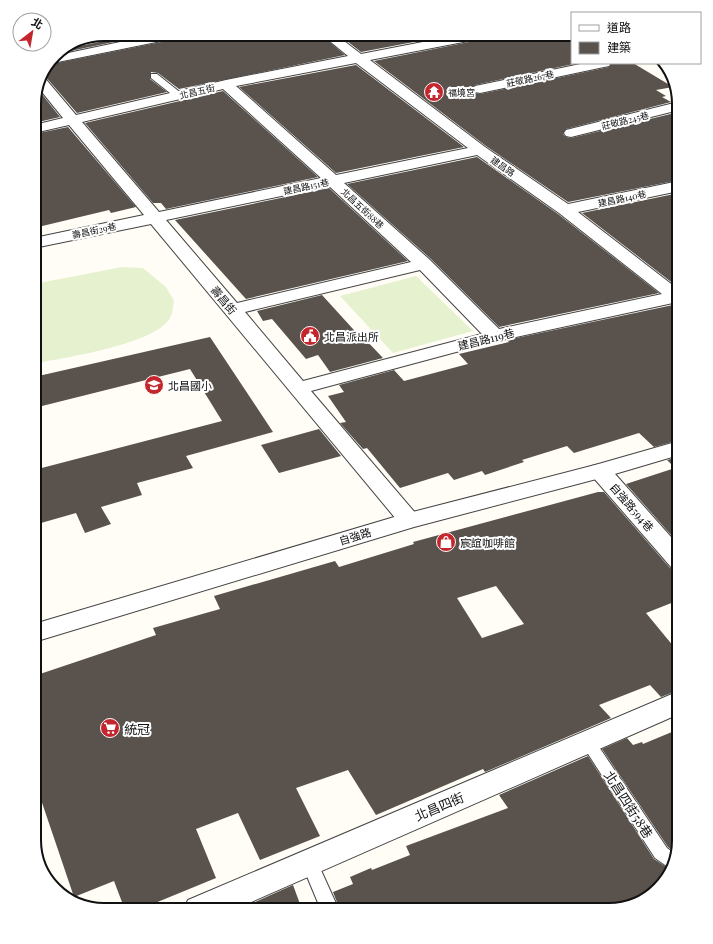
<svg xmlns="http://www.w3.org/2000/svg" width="713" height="944" viewBox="0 0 713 944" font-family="'Playfair Display','Noto Sans TC',serif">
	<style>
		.pitch { fill: #e6f2cf }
		.building { fill: #5a524d; fill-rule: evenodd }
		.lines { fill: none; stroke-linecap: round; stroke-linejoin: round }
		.service-casing { stroke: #444; stroke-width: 2 }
		.minor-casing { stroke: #444; stroke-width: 2 }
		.tertiary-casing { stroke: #444; stroke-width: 2 }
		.service { fill: #fff; fill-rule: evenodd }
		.minor { fill: #fff; fill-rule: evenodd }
		.tertiary { fill: #fff; fill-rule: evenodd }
		.labels { text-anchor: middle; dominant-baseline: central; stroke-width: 4; stroke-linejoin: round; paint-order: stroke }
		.far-street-label { font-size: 9px; fill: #111; stroke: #fff }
		.far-poi-label { font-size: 9px; fill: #111; stroke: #fff; text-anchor: start }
		.street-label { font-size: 11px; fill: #111; stroke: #fff }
		.poi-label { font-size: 11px; fill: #111; stroke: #fff; text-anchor: start }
		.near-poi-label { font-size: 13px; fill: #111; stroke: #fff; text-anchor: start }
		.near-street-label { font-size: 13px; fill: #111; stroke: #fff }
		.rim { fill: none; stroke: #111; stroke-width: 2 }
	</style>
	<rect width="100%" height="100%" fill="#fffdf5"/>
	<path class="pitch" d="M 122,267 L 143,268 L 166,287 L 174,301 C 173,305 173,312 171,316 C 158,345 64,357 34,364 L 34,284 Z
		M 416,276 L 473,331 L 393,353 L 340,296 Z"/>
	<path class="building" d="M 201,34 L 320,34 L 345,55 L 179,89 L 158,73 L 151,72 L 150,79 L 167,92 L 77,113 L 45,76 L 41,75 L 47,65 Z
		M 338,34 L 456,34 L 361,52 Z
		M 491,34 L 571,34 L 572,63 L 578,63 L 475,85 L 472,88 L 475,93 L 480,94 L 609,67 L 612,63 L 633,63 L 673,87 L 656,90 L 666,96 L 662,97 L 671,102 L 566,129 L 563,134 L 566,137 L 571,138 L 679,112 L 679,180 L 568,202 L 486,146 L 374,61 L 484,39 Z
		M 125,37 L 128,39 L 56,54 L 64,49 Z
		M 356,65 L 464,147 L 336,173 L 239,87 Z
		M 37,88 L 60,117 L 34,123 L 34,99 Z
		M 223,91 L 318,177 L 166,209 L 161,203 L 153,203 L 85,123 Z
		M 68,127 L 136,207 L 111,213 L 109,210 L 34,228 L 34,134 Z
		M 477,157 L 558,214 L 659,293 L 499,327 L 431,259 L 347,184 Z
		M 329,188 L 408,261 L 246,299 L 175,220 Z
		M 679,193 L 679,288 L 582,213 Z
		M 322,295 L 363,340 L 365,339 L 383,358 L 330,372 L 318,355 L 306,359 L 272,319 L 263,321 L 257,311 Z
		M 673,305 L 679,305 L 679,440 L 654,447 L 639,433 L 574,453 L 567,446 L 522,460 L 524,462 L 485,475 L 482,471 L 454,480 L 448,473 L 400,488 L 367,448 L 363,449 L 340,423 L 346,422 L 328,396 L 344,392 L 339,385 L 394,370 L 404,381 L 468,364 L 459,354 L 509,342 L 507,340 Z
		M 210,337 L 273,432 L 186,456 L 193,468 L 137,483 L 142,495 L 101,507 L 111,524 L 85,533 L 76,513 L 34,525 L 34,470 L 222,421 L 190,369 L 34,408 L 34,377 Z
		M 319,429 L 341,456 L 279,473 L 261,445 Z
		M 679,457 L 679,544 L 626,484 L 675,468 L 667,460 Z
		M 598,492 L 604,492 L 670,568 L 679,570 L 679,600 L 646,613 L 679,653 L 679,690 L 661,697 L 650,685 L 599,705 L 611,718 L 485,772 L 483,769 L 376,815 L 348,770 L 296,788 L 320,836 L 260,860 L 238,813 L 196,829 L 216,878 L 138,910 L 125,910 L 114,881 L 74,897 L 34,779 L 34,676 L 156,635 L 153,628 L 220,609 L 214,596 L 335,561 L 339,567 L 414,544 L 413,542 ZM 496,586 L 524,624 L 482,638 L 457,598 Z
		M 679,729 L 679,840 L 676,853 L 668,847 L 602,749 L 627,738 L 633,745 L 642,742 L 643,744 Z
		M 588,756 L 654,859 L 671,870 L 670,875 L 648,898 L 609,910 L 340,910 L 333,892 L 353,884 L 350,877 L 371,868 L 372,870 L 410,855 L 406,846 L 508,808 L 499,795 Z
		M 293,885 L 300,904 L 285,910 L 237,910 Z"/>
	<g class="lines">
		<defs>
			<path id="service" d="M 151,74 L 157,74 L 181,93 L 181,97 L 175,97 L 151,78 Z
				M 588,736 L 593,738 L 667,848 L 675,854 L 671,869 L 655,858 L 583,746 L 580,742 L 583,738 Z
				M 309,855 L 315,857 L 339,910 L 321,910 L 301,862 L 303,857 Z"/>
			<path id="minor" d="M 158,34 L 182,34 L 176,38 L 48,64 L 54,56 Z
				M 321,34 L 335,34 L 361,54 L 464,34 L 490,34 L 484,38 L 370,60 L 485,147 L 568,204 L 679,181 L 679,191 L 578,212 L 679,290 L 679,304 L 673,303 L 497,341 L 311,391 L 417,515 L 421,520 L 417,525 L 409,528 L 401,525 L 151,224 L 34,248 L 34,238 L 144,215 L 69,125 L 34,133 L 34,125 L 63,118 L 38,87 L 40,76 L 44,77 L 76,115 L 226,80 L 348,56 ZM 356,63 L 468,148 L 336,175 L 236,86 ZM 223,89 L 321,178 L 159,212 L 82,122 ZM 477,155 L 559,213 L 662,294 L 499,329 L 430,260 L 344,183 ZM 329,186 L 411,262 L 237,303 L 166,220 ZM 420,270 L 482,334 L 303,381 L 245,312 Z
				M 585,63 L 611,63 L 609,66 L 604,67 L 480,93 L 475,92 L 473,89 L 475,86 L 480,85 Z
				M 678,102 L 679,110 L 571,137 L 566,136 L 564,133 L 566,130 Z
				M 600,464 L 608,466 L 679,546 L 679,569 L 671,567 L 592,476 L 589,471 L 592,466 Z
				M 679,691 L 679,714 L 233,910 L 183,910 L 188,900 Z"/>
			<path id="tertiary" d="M 679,441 L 679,455 L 608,476 L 414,527 L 34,642 L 34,624 L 401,515 L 595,465 Z"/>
		</defs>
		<use href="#service" class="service-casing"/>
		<use href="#minor" class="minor-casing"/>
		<use href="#tertiary" class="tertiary-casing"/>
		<use href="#service" class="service"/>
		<use href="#minor" class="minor"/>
		<use href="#tertiary" class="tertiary"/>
	</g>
	<defs>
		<symbol id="temple-disc" viewBox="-11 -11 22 22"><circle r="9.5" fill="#c4262e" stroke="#fff"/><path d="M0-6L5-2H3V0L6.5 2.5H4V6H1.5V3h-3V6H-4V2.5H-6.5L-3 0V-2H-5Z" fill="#fff"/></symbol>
		<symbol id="civic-disc" viewBox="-11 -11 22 22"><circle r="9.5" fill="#c4262e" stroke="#fff"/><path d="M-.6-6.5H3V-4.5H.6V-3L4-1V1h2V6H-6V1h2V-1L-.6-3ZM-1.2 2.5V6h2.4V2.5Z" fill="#fff"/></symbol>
		<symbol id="school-disc" viewBox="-11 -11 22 22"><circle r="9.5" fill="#c4262e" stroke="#fff"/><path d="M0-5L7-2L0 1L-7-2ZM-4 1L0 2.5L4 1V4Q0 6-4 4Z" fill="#fff"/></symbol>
		<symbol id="shop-disc" viewBox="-11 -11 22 22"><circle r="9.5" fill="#c4262e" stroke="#fff"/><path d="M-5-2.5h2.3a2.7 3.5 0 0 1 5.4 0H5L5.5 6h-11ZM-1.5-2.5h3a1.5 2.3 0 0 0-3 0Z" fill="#fff"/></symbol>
		<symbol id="supermarket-disc" viewBox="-11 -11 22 22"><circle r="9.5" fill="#c4262e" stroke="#fff"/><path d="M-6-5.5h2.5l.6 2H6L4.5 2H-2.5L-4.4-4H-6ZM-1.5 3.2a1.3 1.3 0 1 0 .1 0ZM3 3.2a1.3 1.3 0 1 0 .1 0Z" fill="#fff"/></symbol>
	</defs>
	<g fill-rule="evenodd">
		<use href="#temple-disc" x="423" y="81" width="22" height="22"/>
		<use href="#civic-disc" x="299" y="325" width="22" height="22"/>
		<use href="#school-disc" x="143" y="374" width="22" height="22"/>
		<use href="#shop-disc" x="435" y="531" width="22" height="22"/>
		<use href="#supermarket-disc" x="99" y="717" width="22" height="22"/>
	</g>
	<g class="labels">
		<g class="far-street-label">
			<text transform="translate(530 78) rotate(-12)">莊敬路267巷</text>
			<text transform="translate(197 91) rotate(-13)">北昌五街</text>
			<text transform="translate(625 120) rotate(-14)">莊敬路245巷</text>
			<text transform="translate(503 166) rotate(35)">建昌路</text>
			<text transform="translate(306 186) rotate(-12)">建昌路151巷</text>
			<text transform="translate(622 198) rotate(-12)">建昌路140巷</text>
			<text transform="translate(363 208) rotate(43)">北昌五街88巷</text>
			<text transform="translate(94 230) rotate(-12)">壽昌街29巷</text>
		</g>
		<g class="far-poi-label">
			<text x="448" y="92">福境宮</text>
		</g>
		<g class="street-label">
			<text transform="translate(224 300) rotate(50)">壽昌街</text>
			<text transform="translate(486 339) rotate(-14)">建昌路119巷</text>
			<text transform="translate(632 507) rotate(49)">自強路594巷</text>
			<text transform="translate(355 536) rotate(-17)">自強路</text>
		</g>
		<g class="poi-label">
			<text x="324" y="336">北昌派出所</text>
			<text x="168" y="385">北昌國小</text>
			<text x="460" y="542">宸誼咖啡館</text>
		</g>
		<g class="near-poi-label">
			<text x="124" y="728">統冠</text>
		</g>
		<g class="near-street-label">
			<text transform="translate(629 804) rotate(57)">北昌四街58巷</text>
			<text transform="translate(439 806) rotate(-23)">北昌四街</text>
		</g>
	</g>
	<path d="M0 0H713V944H0ZM104 41H609A63 63 0 0 1 672 104V840A63 63 0 0 1 609 903H104A63 63 0 0 1 41 840V104A63 63 0 0 1 104 41Z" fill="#fff" fill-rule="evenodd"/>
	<path class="rim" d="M104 41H609A63 63 0 0 1 672 104V840A63 63 0 0 1 609 903H104A63 63 0 0 1 41 840V104A63 63 0 0 1 104 41Z"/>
	<rect x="571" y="12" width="130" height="52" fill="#ffffff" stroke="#a0a0a0"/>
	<rect x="579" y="25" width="20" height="6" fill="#ffffff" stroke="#a0a0a0"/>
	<text x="607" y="32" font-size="12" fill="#111111">道路</text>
	<rect x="579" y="42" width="20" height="12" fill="#5a524d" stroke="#a0a0a0"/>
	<text x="607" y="52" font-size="12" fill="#111111">建築</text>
	<g transform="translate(32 32) rotate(31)"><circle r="19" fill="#ffffff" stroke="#a0a0a0"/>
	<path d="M0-3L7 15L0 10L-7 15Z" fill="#c4262e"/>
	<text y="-6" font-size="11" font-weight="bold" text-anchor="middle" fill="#111111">北</text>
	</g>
</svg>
